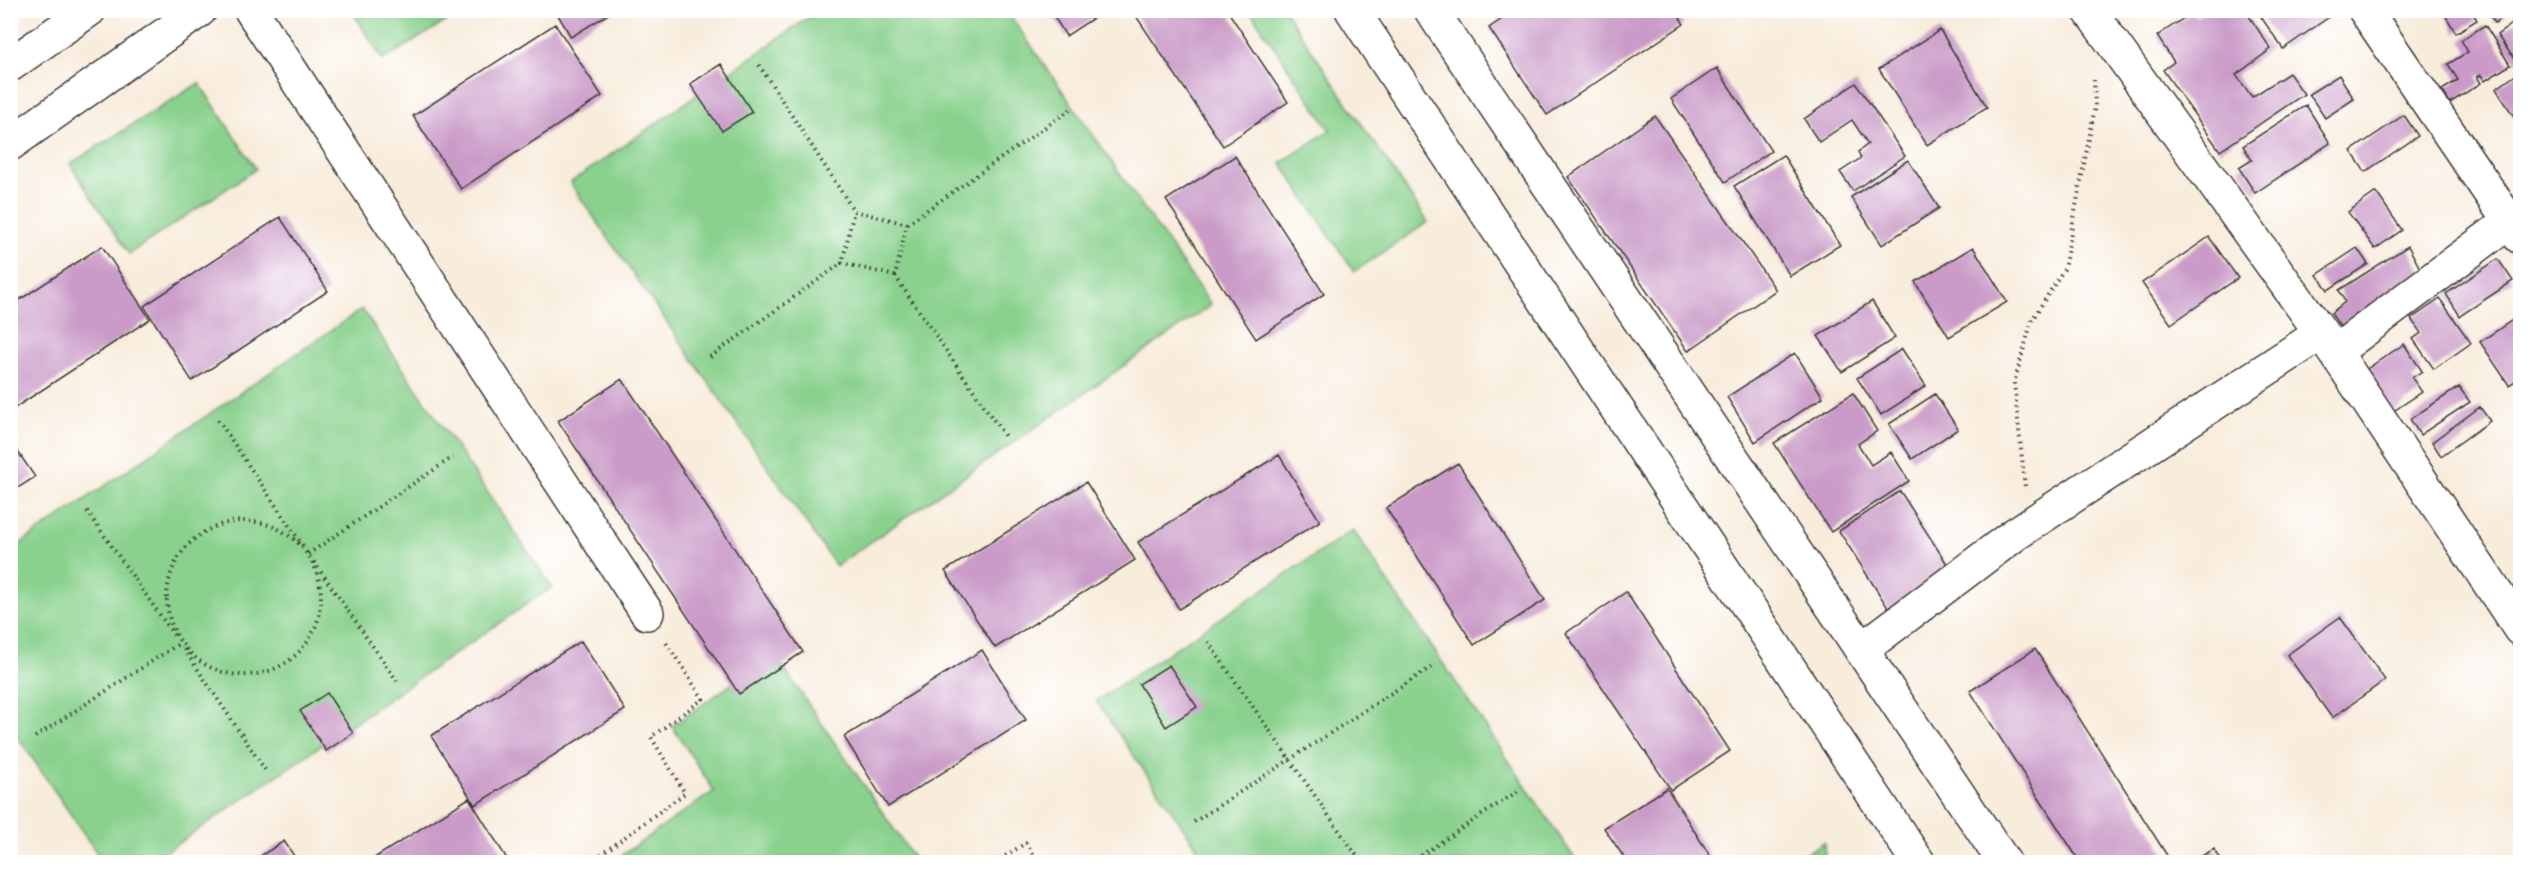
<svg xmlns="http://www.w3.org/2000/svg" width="2531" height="873" viewBox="0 0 2531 873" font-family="'Libre Caslon Text',serif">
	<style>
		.green { fill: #89d18d; stroke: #527654; stroke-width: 1.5 }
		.building { fill: #ca9bc8 }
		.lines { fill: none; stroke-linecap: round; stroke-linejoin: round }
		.minor-casing { stroke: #3d3b39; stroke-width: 36 }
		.path { stroke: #3d3b39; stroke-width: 4; stroke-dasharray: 1.5 4.5; stroke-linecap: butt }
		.minor { stroke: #fff; stroke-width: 33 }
	</style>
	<rect width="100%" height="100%" fill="#fff"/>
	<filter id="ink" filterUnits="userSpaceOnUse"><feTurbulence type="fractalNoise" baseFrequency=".0167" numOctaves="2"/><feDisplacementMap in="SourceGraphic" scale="12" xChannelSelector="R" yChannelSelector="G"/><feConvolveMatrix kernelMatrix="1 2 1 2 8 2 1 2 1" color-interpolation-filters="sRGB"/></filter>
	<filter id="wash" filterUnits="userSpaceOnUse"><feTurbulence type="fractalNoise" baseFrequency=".008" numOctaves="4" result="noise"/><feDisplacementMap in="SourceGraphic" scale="24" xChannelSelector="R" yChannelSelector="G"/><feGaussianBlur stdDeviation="1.35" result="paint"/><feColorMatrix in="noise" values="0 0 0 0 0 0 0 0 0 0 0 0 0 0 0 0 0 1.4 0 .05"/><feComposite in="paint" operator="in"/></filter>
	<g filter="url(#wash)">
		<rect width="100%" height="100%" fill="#f8ecdb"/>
		<path class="green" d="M 352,11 L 463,11 L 383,60 Z
			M 818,11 L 1007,11 L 1211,305 L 836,566 L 570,183 Z
			M 1250,11 L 1285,11 L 1428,222 L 1354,272 L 1281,163 L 1330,130 Z
			M 199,83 L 256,169 L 129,254 L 70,164 Z
			M 362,309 L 552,587 L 151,862 L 103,862 L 11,727 L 10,551 Z
			M 1353,530 L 1577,862 L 1207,862 L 1096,701 Z
			M 774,654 L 913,857 L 905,862 L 612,862 L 714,791 L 672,726 Z
			M 1824,842 L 1825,862 L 1792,862 Z"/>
		<g id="blocks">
			<path class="building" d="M 555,10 L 615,10 L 571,37 Z
				M 1050,10 L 1106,10 L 1066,36 Z
				M 1132,10 L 1227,10 L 1288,102 L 1223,146 Z
				M 1515,10 L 1675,10 L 1684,24 L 1547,115 L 1489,28 Z
				M 2206,10 L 2245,10 L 2271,49 L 2236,75 L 2252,97 L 2289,73 L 2304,94 L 2220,151 L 2163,70 L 2174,62 L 2157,36 L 2193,12 L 2196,17 Z
				M 2272,10 L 2329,10 L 2332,15 L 2283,49 L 2261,17 Z
				M 2442,10 L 2471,10 L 2477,20 L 2456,33 Z
				M 2487,10 L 2513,10 L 2495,23 Z
				M 2515,22 L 2520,30 L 2520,60 L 2517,63 L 2497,35 Z
				M 555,24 L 602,96 L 461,189 L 413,116 Z
				M 2485,25 L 2510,65 L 2485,81 L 2481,75 L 2477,77 L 2481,83 L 2450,103 L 2442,90 L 2458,80 L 2448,64 L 2468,52 L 2461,40 Z
				M 1940,30 L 1987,107 L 1927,145 L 1879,69 Z
				M 721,64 L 752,112 L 722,131 L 690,84 Z
				M 1717,68 L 1771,151 L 1725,182 L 1671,99 Z
				M 2517,74 L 2520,80 L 2520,126 L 2496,89 Z
				M 2339,75 L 2354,99 L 2325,118 L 2309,94 Z
				M 1856,83 L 1905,156 L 1853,191 L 1840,172 L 1861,158 L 1858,152 L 1868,144 L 1852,120 L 1819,142 L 1804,119 Z
				M 2306,105 L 2330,143 L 2255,193 L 2239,168 L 2252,160 L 2243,146 Z
				M 2404,115 L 2418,136 L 2365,172 L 2351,151 Z
				M 1655,116 L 1776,290 L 1688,351 L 1568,177 Z
				M 1783,155 L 1840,245 L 1790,276 L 1734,186 Z
				M 1235,156 L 1324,294 L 1256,339 L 1166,200 Z
				M 1908,160 L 1939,208 L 1882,245 L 1851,197 Z
				M 2376,192 L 2402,230 L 2375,249 L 2348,212 Z
				M 280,217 L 328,291 L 192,381 L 144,306 Z
				M 2209,237 L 2238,278 L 2171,324 L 2142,283 Z
				M 102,246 L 150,319 L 10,411 L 10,306 Z
				M 2408,246 L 2422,272 L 2341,328 L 2331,313 L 2345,302 L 2339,290 Z
				M 1973,247 L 2007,302 L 1949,337 L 1915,282 Z
				M 2357,248 L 2368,264 L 2328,290 L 2317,275 Z
				M 2498,259 L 2513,281 L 2460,316 L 2446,294 Z
				M 2440,299 L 2471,343 L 2434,369 L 2413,339 L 2421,333 L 2411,319 Z
				M 1872,301 L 1895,338 L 1842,372 L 1818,336 Z
				M 2520,315 L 2520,378 L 2509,385 L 2480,342 Z
				M 2404,344 L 2422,371 L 2412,378 L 2422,392 L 2389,414 L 2361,373 Z
				M 1902,349 L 1926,386 L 1881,415 L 1857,378 Z
				M 1795,353 L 1823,397 L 1755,442 L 1727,397 Z
				M 622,379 L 803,652 L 739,694 L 558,421 Z
				M 2459,387 L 2470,402 L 2420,435 L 2410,419 Z
				M 1853,393 L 1877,431 L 1858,444 L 1871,465 L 1891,452 L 1909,481 L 1831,532 L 1774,443 Z
				M 1935,394 L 1958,429 L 1912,459 L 1889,424 Z
				M 2480,407 L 2490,421 L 2441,456 L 2432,442 Z
				M 10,440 L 35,477 L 10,493 Z
				M 1279,455 L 1320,521 L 1179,609 L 1138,542 Z
				M 1458,463 L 1545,600 L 1474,645 L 1386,508 Z
				M 1086,482 L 1135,560 L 995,648 L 945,571 Z
				M 1900,491 L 1951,570 L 1890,611 L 1839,531 Z
				M 1626,592 L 1730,751 L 1671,790 L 1566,633 Z
				M 2340,617 L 2385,680 L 2332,718 L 2287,655 Z
				M 581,641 L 625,710 L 475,805 L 431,736 Z
				M 2035,649 L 2170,860 L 2166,862 L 2080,862 L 1970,691 Z
				M 982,650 L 1026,720 L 888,807 L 844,737 Z
				M 1169,665 L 1197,707 L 1166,727 L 1139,684 Z
				M 327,693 L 353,733 L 326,751 L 300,711 Z
				M 1667,788 L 1714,862 L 1627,862 L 1604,828 Z
				M 469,798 L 509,862 L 368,862 Z
				M 284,841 L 298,862 L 251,862 Z
				M 2214,849 L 2223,862 L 2192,862 Z"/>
		</g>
	</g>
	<g filter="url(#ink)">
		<use href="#blocks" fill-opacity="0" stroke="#3d3b39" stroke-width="1.5"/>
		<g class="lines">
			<defs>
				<path id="minor" d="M 251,10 L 647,613
					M 1352,10 L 1918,862
					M 1431,10 L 2004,862
					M 2089,10 L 2335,352 L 2520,629
					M 2365,10 L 2520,237
					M 10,65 L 89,10
					M 10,144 L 200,10
					M 2335,352 L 2509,222
					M 1861,650 L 2014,535 L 2320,334"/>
			</defs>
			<use href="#minor" class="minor-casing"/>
			<path class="path" d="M 759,65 L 854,211 L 907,224 L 895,276 L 842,263 L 854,211
				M 907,224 L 1074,107
				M 895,276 L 1006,438
				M 710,357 L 842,263
				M 218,420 L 303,546
				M 2025,486 L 2014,383 L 2032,320 L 2064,269 L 2095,107 L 2094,80
				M 87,511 L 174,635
				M167 598a77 77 0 1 1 154 0a77 77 0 1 1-154 0Z
				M 308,554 L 453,457
				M 314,562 L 397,681
				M 1208,642 L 1361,862
				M 184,649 L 266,771
				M 35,737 L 180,643
				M 1194,822 L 1433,666
				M 591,862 L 685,793 L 651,737 L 703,699 L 665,641
				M 937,862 L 938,862
				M 995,862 L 1026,843 L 1038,862
				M 1411,862 L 1518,791"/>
			<use href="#minor" class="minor"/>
		</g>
	</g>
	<rect width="2531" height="873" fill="none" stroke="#fff" stroke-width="36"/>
</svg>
